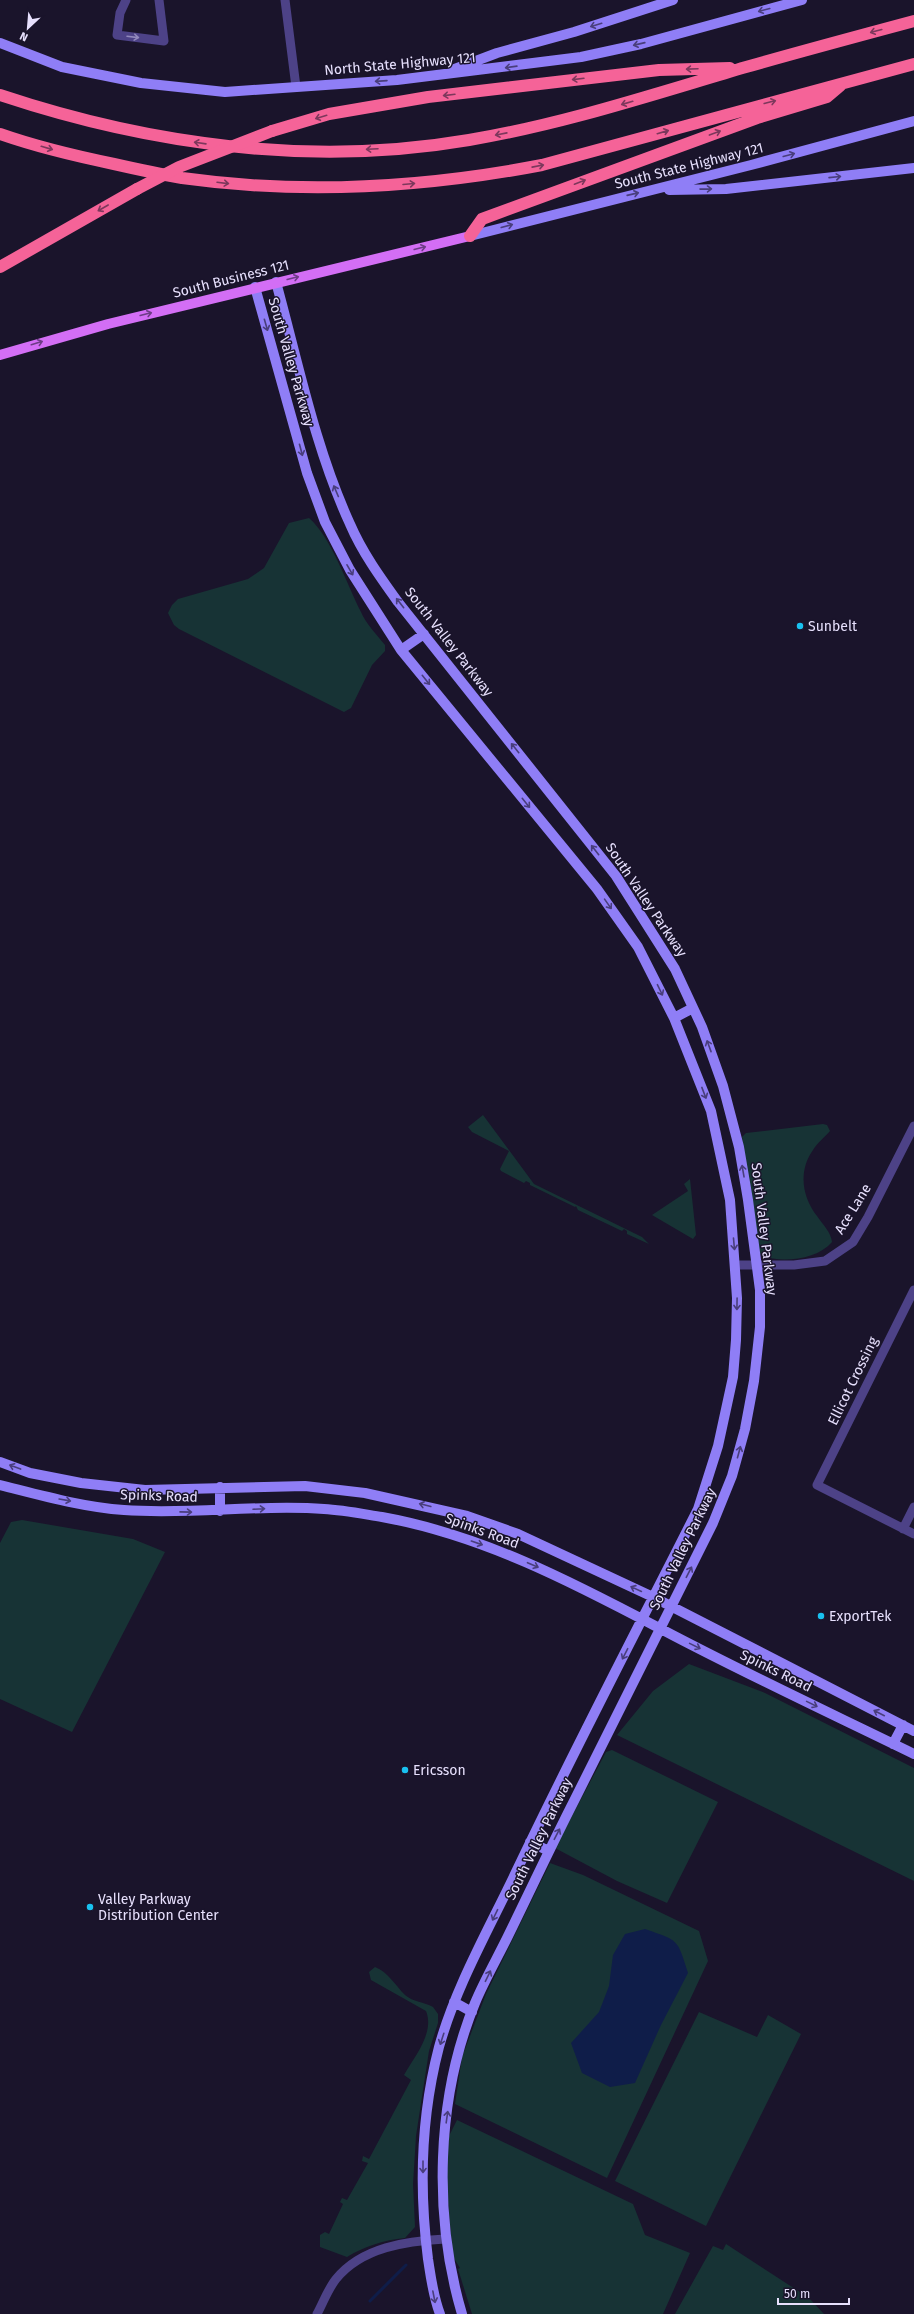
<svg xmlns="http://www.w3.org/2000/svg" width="914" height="2314" viewBox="0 0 914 2314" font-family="'Fira Sans',sans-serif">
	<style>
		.green { fill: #173335 }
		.water { fill: #0f1d49 }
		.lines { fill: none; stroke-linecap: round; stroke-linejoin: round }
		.stream { stroke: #0f1d49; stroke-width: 3 }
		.minor { stroke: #4d4287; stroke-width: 9 }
		.secondary { stroke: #8f7ef6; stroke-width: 10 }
		.primary { stroke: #d36ef5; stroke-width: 10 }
		.motorway { stroke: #f56398; stroke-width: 12 }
		.motorway-bridge { stroke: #f56398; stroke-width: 12 }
		.oneway { stroke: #493e7c }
		.oneway2 { stroke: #7d385c }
		.oneway3 { stroke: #9289bc }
		.oneway4 { stroke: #6d3c86 }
		.poi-dot { fill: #19c1f0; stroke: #1a142b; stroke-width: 1.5 }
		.labels { text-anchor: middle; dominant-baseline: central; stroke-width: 3; stroke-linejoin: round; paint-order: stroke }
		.street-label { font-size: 14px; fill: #e7e0fd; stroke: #1a142b }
		.poi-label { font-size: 14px; fill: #e7e0fd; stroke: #1a142b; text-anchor: start }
	</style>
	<rect width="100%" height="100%" fill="#1a142b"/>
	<path class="green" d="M 309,518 C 332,538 347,585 361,612 C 366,624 377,635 385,645 L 385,651 L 372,665 L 351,708 L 344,712 L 179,629 L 174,625 L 168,613 L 172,605 L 178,599 L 248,579 L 264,568 L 289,523 Z
		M 483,1115 L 534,1184 L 642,1237 L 649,1244 L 627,1234 L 627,1231 L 624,1229 L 622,1231 L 578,1210 L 576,1206 L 575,1207 L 530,1185 L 530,1183 L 526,1181 L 524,1183 L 501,1171 L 500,1169 L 509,1151 L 472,1132 L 468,1127 Z
		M 823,1124 L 827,1125 L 830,1131 C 825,1137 817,1143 813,1150 C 798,1171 802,1197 817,1216 C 823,1225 831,1232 832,1242 C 817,1260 782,1263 761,1256 L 758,1247 L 742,1137 L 746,1133 Z
		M 690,1179 L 696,1235 L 693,1239 L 652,1215 L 688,1191 L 684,1184 Z
		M 22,1520 L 133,1539 L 165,1552 L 72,1732 L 0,1699 L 0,1543 L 11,1522 Z
		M 689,1664 L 765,1693 L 914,1768 L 914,1881 L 617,1735 L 653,1691 Z
		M 612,1750 L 718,1802 L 667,1903 L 617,1881 L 555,1848 L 606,1752 Z
		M 550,1863 L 583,1875 L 699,1931 L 708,1961 L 607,2178 L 455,2104 L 462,2057 L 486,1994 Z
		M 375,1967 C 388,1972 395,1985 405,1995 C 413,2002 424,2002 433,2007 L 438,2014 L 438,2023 L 429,2051 L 416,2136 L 413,2184 L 415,2227 L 405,2238 C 384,2240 365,2246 347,2257 L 320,2247 L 320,2235 L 325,2232 L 329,2234 L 343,2204 L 340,2202 L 342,2198 L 347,2200 L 368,2163 L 362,2161 L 363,2156 L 369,2159 L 411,2080 L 404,2075 C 414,2057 435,2033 426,2011 L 371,1980 L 369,1972 Z
		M 699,2012 L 757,2037 L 768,2015 L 801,2034 L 706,2226 L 615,2181 Z
		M 457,2120 L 633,2204 L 645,2235 L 690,2253 L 663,2314 L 472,2314 L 458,2269 L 460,2268 L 453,2257 L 446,2181 L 448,2138 Z
		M 726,2244 L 809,2298 L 824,2314 L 675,2314 L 713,2246 L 723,2250 Z"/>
	<path class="water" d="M 645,1929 C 679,1941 677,1938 688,1973 L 661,2025 L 635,2083 L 610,2087 L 582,2073 L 571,2043 L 599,2012 L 609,1986 L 613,1955 L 625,1934 Z"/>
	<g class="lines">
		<path class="stream" d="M 370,2301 L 406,2265"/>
		<path class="minor" d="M 126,0 L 120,13 L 117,35 L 164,41 L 159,0
			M 285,0 L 296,87
			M 736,1265 L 794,1265 L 825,1261 L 853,1242 L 868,1217 L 914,1126
			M 914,1290 L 817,1485 L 914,1534
			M 903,1529 L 914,1507
			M 317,2314 C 323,2303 328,2289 336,2279 C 362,2247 407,2241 445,2239"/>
		<path class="secondary" d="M 0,43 L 62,67 L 141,83 L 225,92 L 397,80 L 581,57 L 641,44 L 802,0
			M 452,70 L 497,53 L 574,32 L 673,0
			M 669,190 L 726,189 L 914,168
			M 470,236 L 751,165 L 914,121
			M 276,282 C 298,362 315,448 350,524 C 362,552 380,577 398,602 L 616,876 L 675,969 L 702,1027 L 723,1086 L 739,1147 L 748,1200 L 760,1290 L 760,1327 L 754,1381 L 745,1429 L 732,1476 L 713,1523 C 667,1615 621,1707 575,1799 C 552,1844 531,1889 509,1934 C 498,1957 485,1979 475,2003 C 436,2098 433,2216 462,2314
			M 255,287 L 307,473 L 325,522 L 350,570 L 401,650 L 597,889 L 638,947 L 674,1018 L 711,1111 L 730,1200 L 737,1298 L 736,1340 L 733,1377 L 718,1446 L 698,1509 C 637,1630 574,1750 516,1872 C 489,1929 456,1986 439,2047 C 421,2116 419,2189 428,2259 C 431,2278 433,2296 440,2314
			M 401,650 L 424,634
			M 674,1018 L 693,1008
			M 0,1462 L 30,1473 L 81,1483 L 145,1490 L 305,1486 L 365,1493 L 467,1516 L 518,1534 L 653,1597 L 914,1731
			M 0,1485 C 40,1495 82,1507 124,1510 C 191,1515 257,1504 324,1509 C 343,1510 363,1514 382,1517 C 482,1535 572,1582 661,1629 C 744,1673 830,1713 914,1754
			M 220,1487 L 220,1511
			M 893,1744 L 903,1725
			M 530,1842 L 549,1851
			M 454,2002 L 472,2012"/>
		<path class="primary" d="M 0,355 L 108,324 L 470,236"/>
		<path class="motorway" d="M 0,95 C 150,145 312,167 469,140 C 564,124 654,94 746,67 C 802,51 858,36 914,21
			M 272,131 L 329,114 L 428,97 L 659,70 L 730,68
			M 0,134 C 37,147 75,156 114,164 C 136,169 159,174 182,178 C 303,195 422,188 542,165 L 914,64
			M 470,236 L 482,219 L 757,118 L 827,97 L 840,86
			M 0,267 L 137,189"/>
		<path class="motorway-bridge" d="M 137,189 L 179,167 L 272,131"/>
	</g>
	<defs><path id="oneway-shaft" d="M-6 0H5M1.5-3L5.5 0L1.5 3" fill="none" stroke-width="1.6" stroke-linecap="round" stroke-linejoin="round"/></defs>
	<g class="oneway">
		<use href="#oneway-shaft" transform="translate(764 10) rotate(165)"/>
		<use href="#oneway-shaft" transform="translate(596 25) rotate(163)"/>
		<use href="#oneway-shaft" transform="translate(639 44) rotate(167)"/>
		<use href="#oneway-shaft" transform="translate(511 67) rotate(172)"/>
		<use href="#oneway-shaft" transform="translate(381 81) rotate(176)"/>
		<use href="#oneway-shaft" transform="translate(789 155) rotate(-15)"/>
		<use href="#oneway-shaft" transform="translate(835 177) rotate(-6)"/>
		<use href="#oneway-shaft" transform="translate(706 189) rotate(-1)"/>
		<use href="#oneway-shaft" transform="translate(633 194) rotate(-13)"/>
		<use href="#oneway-shaft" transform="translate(507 226) rotate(-15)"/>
		<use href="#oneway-shaft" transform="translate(266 325) rotate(74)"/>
		<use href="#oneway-shaft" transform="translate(301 450) rotate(75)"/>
		<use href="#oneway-shaft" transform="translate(336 491) rotate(-113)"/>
		<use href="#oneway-shaft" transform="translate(350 570) rotate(60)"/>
		<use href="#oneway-shaft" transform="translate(400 603) rotate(-128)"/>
		<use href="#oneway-shaft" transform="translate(426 680) rotate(51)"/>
		<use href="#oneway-shaft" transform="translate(515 748) rotate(-129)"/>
		<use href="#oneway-shaft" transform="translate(526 803) rotate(51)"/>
		<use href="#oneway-shaft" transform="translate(595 850) rotate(-128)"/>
		<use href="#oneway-shaft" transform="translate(608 904) rotate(55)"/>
		<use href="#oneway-shaft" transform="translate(660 990) rotate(64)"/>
		<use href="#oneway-shaft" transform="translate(709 1046) rotate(-110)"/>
		<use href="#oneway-shaft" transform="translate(704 1093) rotate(69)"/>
		<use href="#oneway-shaft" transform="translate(743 1171) rotate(-100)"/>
		<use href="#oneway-shaft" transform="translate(734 1244) rotate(85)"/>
		<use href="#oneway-shaft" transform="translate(737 1304) rotate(91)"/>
		<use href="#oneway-shaft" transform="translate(739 1452) rotate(-75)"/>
		<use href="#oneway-shaft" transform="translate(15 1467) rotate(-160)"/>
		<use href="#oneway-shaft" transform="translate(65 1500) rotate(10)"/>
		<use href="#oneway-shaft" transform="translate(425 1505) rotate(-166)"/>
		<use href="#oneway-shaft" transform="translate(259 1509) rotate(-3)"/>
		<use href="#oneway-shaft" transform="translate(186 1512) rotate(1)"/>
		<use href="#oneway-shaft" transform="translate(477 1543) rotate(19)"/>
		<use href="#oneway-shaft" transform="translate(533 1565) rotate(23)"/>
		<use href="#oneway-shaft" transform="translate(689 1572) rotate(-63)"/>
		<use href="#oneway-shaft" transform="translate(636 1589) rotate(-155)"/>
		<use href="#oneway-shaft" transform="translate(695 1646) rotate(26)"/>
		<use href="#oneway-shaft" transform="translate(625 1654) rotate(117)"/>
		<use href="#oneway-shaft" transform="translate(812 1704) rotate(26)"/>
		<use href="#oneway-shaft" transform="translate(879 1713) rotate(-153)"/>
		<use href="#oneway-shaft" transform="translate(557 1834) rotate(-63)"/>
		<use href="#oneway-shaft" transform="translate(495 1915) rotate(116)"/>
		<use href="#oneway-shaft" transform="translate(488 1976) rotate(-64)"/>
		<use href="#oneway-shaft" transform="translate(442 2039) rotate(108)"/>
		<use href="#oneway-shaft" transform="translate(447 2117) rotate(-82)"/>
		<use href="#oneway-shaft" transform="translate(423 2167) rotate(90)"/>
		<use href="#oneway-shaft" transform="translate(434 2297) rotate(79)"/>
	</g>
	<g class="oneway2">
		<use href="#oneway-shaft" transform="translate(876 31) rotate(165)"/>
		<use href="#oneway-shaft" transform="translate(692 69) rotate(178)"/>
		<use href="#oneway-shaft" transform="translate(578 79) rotate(173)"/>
		<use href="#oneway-shaft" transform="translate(449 95) rotate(173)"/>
		<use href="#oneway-shaft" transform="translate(770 102) rotate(-14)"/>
		<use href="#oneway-shaft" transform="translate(627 103) rotate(164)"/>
		<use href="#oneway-shaft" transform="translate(321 117) rotate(163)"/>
		<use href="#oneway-shaft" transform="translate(663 132) rotate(-16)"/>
		<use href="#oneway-shaft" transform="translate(715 133) rotate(-20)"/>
		<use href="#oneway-shaft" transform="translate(501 134) rotate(169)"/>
		<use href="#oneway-shaft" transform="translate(200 143) rotate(-172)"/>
		<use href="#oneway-shaft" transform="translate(47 148) rotate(16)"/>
		<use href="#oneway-shaft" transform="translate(372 149) rotate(177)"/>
		<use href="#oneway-shaft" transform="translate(538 166) rotate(-11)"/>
		<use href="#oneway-shaft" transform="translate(580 182) rotate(-21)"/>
		<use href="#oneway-shaft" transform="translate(223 183) rotate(7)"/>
		<use href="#oneway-shaft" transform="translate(409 184) rotate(-5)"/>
		<use href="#oneway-shaft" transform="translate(103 208) rotate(150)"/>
	</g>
	<use class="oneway3" href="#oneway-shaft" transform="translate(133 37) rotate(7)"/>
	<g class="oneway4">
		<use href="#oneway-shaft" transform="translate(420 248) rotate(-14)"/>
		<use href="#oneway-shaft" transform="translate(293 278) rotate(-14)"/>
		<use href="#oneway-shaft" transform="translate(146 314) rotate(-14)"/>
		<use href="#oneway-shaft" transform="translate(37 343) rotate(-17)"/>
	</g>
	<g class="poi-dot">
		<circle cx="800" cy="626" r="4"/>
		<circle cx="821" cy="1616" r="4"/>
		<circle cx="405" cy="1770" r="4"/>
		<circle cx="90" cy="1907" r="4"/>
	</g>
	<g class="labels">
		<g class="street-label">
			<text transform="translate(400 64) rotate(-5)">North State Highway 121</text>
			<text transform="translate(689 166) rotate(-14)">South State Highway 121</text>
			<text transform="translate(231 279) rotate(-14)">South Business 121</text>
			<text transform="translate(291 362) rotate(74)">South Valley Parkway</text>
			<text transform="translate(449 642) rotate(52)">South Valley Parkway</text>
			<text transform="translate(646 900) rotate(56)">South Valley Parkway</text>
			<text transform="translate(853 1209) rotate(-58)">Ace Lane</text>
			<text transform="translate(764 1229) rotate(83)">South Valley Parkway</text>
			<text transform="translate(853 1381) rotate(-64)">Ellicot Crossing</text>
			<text transform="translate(159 1496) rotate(2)">Spinks Road</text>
			<text transform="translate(482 1531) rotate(20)">Spinks Road</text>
			<text transform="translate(683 1549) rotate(-64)">South Valley Parkway</text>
			<text transform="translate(776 1671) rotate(26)">Spinks Road</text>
			<text transform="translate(539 1839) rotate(-64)">South Valley Parkway</text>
		</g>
		<g class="poi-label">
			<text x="808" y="626">Sunbelt</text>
			<text x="829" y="1616">ExportTek</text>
			<text x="413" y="1770">Ericsson</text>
			<text x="98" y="1899">Valley Parkway<tspan x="98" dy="16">Distribution Center</tspan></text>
		</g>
	</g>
	<g transform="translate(28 28) rotate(206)" stroke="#1a142b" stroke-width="3" paint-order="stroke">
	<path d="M0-3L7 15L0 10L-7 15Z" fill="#e7e0fd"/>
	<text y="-6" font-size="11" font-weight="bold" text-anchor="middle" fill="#e7e0fd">N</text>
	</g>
	<path d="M778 2298v6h71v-6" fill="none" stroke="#e7e0fd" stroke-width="2"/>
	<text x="784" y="2298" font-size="12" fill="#e7e0fd" stroke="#1a142b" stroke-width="3" paint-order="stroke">50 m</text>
</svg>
